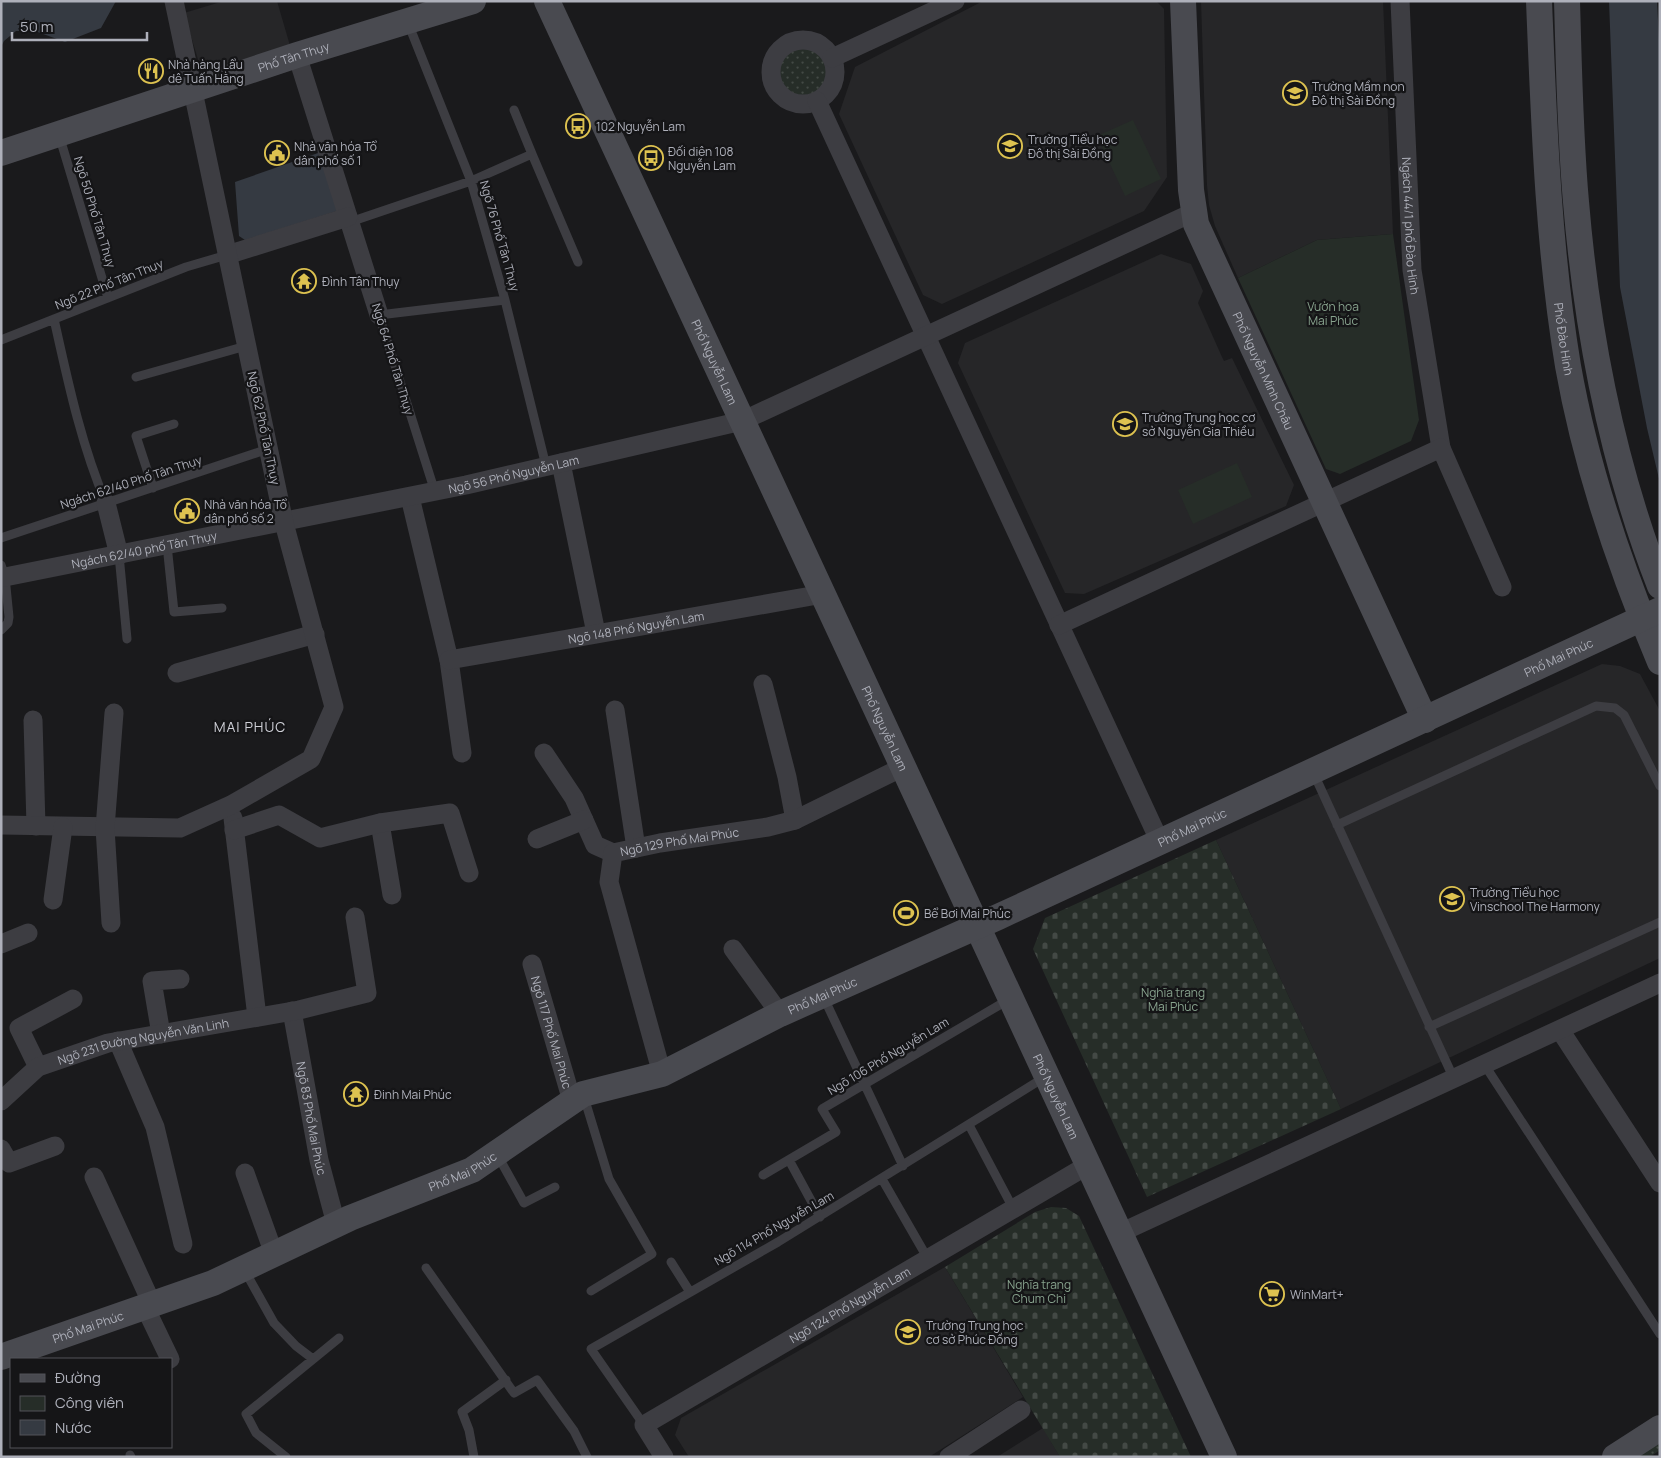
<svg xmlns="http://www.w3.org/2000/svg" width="1661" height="1458" viewBox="0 0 1661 1458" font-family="Manrope,sans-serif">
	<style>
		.built { fill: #262628 }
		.grass { fill: url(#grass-dots) }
		.cemetery { fill: url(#cemetery-stones) }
		.park { fill: #262d28 }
		.water { fill: #353a42 }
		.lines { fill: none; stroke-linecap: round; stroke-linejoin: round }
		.lane { stroke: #3d3d42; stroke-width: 9 }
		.street { stroke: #3d3d42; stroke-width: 19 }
		.secondary { stroke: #494a50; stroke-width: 26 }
		.labels { text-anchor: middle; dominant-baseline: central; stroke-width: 4.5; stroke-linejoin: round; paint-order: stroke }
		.street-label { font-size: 12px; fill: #aeb0ba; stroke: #151517 }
		.poi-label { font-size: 12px; fill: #aeb0ba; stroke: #151517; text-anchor: start }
		.park-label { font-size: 12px; fill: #87a28d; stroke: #151517 }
		.neighbourhood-label { font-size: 14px; letter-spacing: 1px; fill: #cecfd6; stroke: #151517 }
	</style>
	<defs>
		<pattern id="grass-dots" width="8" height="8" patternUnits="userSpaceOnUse" patternTransform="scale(1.25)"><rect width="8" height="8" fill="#262d28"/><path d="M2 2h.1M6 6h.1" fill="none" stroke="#434945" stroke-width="1.8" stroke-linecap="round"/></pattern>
		<pattern id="cemetery-stones" width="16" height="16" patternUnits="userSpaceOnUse" patternTransform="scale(1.25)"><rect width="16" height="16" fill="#262d28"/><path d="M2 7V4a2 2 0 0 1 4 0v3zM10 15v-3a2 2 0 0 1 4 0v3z" fill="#434945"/></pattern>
	</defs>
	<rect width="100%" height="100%" fill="#1a1a1c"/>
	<path class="built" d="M 224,1 L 277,1 L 291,49 L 203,76 L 184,13 Z
		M 983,1 L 1156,1 L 1164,9 L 1167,177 L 1144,211 L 942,304 L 923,295 L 839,114 L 855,67 Z
		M 1201,1 L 1383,1 L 1393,234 L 1317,240 L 1238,278 L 1215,226 L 1209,205 L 1207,185 Z
		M 1161,254 L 1191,264 L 1203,291 L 1198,303 L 1222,357 L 1224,361 L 1232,358 L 1294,485 L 1286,506 L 1084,594 L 1065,593 L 958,363 L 965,343 Z
		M 1602,664 L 1620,666 L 1640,674 L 1660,711 L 1660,958 L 1341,1109 L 1216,840 Z
		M 945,1267 L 1023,1397 L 929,1457 L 689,1457 L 675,1435 L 681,1418 Z
		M 1043,1428 L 1060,1457 L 997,1457 Z"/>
	<path class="grass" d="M779 72a24 24 0 1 1 48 0a24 24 0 1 1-48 0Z
		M 1660,1437 L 1660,1450 L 1650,1457 L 1629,1457 Z"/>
	<path class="cemetery" d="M 1216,840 L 1341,1109 L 1147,1197 L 1033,949 L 1045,918 Z
		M 1051,1207 L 1066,1208 L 1079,1216 L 1191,1457 L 1060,1457 L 945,1267 L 1035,1212 Z"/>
	<path class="park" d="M 1133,120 L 1161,179 L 1125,196 L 1097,136 Z
		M 1393,234 L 1419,420 L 1411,441 L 1340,474 L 1326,469 L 1238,278 L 1317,240 Z
		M 1237,463 L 1252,497 L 1193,524 L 1178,490 Z"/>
	<path class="water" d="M 1,1 L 116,1 L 101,28 L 65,42 L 35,31 L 16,31 L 4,41 L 1,47 Z
		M 1609,1 L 1657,1 L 1660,58 L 1660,483 L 1647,428 L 1620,287 Z
		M 321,152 L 337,211 L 245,240 L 239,236 L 235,182 Z"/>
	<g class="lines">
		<path class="lane" d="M 408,23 L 471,181 L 505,300 L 546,466
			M 514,110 L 532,154
			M 59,135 L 108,298
			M 350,222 L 471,181 L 532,154 L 578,262
			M 54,319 C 68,382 81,444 106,503
			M 1,340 L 186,267 L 227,255
			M 136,377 L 246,346
			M 153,488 L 136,436 L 174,424
			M 435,492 L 379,315 L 505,300
			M 1,538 L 268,449
			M 167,545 L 174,612 L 222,608
			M 119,555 L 127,639
			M 1,565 L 5,577 L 9,617 L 8,623 L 1,630
			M 1314,774 L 1454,1079
			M 1337,825 L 1596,706 L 1615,708 L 1624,715 L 1660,786
			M 824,998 L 903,1166
			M 1429,1027 L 1660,922
			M 1484,1064 L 1660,1334
			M 584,1097 L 609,1179 L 652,1254 L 591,1291
			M 969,1125 L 1014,1210
			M 498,1156 L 524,1203 L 555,1187
			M 789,1160 L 820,1217
			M 763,1175 L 836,1132 L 822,1109 L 1008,1000
			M 882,1179 L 928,1259
			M 671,1262 L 690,1292
			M 426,1268 L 514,1393 L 537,1380 L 574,1431 L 587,1457
			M 245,1271 L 274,1323 L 296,1346 L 313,1359
			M 644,1425 L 591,1349 L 778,1242 L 1045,1077
			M 130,1455 L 131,1457
			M 286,1457 L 256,1433 L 246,1414 L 339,1338
			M 474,1457 L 469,1430 L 462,1412 L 506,1380"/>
		<g class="street">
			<path id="s1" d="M 1400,1 L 1412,270 L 1441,448"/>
			<circle cx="803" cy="72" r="32"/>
			<path d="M 297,55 L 379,315"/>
			<path d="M 832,58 L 955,1"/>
			<path d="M 817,101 L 1160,842"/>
			<path d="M 227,255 L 348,217"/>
			<path d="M 561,463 L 596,633"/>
			<path d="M 410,497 L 449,660 L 462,753"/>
			<path d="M 106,503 L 119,555"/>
			<path id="s2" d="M 5,577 L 466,485 L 742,421 L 1194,212"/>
			<path d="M 1059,625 L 1441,448 L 1502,587"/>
			<path id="s3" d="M 449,660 L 823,594"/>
			<path d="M 177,673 L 315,634"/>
			<path d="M 763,684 L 787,777 L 795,820"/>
			<path d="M 615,710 L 636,848"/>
			<path d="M 33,720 L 36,826"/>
			<path d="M 544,753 L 574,798 L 595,845 L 613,853"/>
			<path d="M 233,818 L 257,1017"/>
			<path d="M 380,823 L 392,895"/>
			<path d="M 1,825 L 180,828 L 231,805 L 311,759 L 334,707 L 284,523 L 174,1"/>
			<path d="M 234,830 L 279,815 L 320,838 L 380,823 L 450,813 L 469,873"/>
			<path d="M 537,839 L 584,820"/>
			<path d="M 53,900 L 63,827"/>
			<path d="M 111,923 L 105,828 L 114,713"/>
			<path d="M 1,944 L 28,933"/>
			<path d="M 733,949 L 780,1014"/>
			<path id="s4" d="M 532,964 L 572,1101"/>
			<path id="s5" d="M 292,1011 L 319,1160 L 336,1224"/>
			<path d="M 1560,1030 L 1660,1183"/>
			<path d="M 161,1034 L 152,981 L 180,979"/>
			<path d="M 118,1041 L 155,1127 L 183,1244"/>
			<path d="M 38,1067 L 19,1028 L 73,999"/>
			<path id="s6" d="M 662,1074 L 609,882 L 613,853 L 660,843 L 768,827 L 795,820 L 903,767"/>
			<path id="s7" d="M 1,1101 L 38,1067 L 108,1043 L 299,1010 L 367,993 L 355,917"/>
			<path d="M 1,1149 L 9,1163 L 55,1146"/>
			<path d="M 245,1173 L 274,1254"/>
			<path d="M 94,1177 L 152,1304"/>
			<path d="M 1120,1233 L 1660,983"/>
			<path d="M 145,1307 L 170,1359"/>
			<path id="s8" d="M 664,1457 L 644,1425 L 1088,1165"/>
			<path d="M 949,1457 L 1021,1410"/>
		</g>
		<g class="secondary">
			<path id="s9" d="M 547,1 L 1224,1457"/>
			<path id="s10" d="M 1183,1 L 1191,190 L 1196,224 L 1425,720"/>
			<path id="s11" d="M 1539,1 C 1544,124 1548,245 1568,366 C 1586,468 1620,567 1660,662"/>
			<path d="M 1567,1 C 1569,68 1570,135 1576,202 C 1587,333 1612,463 1660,586"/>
			<path id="s12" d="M 1,153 L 297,55 L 473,1"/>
			<path id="s13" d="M 1,1357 L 213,1283 L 350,1218 L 472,1170 L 583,1094 L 662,1074 L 780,1014 L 998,917 L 1660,610"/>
			<path d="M 1615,1457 L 1660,1428"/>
		</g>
	</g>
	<defs>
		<symbol id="restaurant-ring" viewBox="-11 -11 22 22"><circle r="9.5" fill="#151517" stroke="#ddc250" stroke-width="1.5"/><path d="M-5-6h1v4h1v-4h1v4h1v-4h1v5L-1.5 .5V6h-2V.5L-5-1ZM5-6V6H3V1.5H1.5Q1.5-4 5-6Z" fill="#ddc250"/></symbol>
		<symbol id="school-ring" viewBox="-11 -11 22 22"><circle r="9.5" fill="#151517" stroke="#ddc250" stroke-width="1.5"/><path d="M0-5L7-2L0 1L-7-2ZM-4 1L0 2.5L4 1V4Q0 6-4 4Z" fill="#ddc250"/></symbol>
		<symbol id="bus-ring" viewBox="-11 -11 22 22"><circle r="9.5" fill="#151517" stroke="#ddc250" stroke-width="1.5"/><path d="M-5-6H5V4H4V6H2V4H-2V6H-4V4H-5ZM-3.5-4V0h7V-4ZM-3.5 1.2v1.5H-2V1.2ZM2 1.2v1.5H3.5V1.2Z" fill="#ddc250"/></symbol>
		<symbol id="civic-ring" viewBox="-11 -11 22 22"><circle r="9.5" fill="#151517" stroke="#ddc250" stroke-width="1.5"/><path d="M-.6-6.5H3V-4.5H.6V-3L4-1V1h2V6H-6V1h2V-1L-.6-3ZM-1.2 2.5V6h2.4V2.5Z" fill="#ddc250"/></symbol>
		<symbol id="temple-ring" viewBox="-11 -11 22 22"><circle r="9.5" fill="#151517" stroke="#ddc250" stroke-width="1.5"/><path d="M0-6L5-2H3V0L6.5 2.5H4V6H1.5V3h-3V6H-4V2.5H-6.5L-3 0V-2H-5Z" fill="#ddc250"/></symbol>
		<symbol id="stadium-ring" viewBox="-11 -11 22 22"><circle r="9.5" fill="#151517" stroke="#ddc250" stroke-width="1.5"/><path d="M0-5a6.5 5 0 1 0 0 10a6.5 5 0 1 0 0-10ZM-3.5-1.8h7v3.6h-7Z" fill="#ddc250"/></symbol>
		<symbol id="supermarket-ring" viewBox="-11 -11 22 22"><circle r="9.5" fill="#151517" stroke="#ddc250" stroke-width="1.5"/><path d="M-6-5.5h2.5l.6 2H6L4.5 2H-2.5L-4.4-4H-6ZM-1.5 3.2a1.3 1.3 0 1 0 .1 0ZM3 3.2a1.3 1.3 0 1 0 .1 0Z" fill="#ddc250"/></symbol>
	</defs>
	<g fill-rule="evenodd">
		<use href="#restaurant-ring" x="137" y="57" width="28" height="28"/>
		<use href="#school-ring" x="1281" y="79" width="28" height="28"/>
		<use href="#bus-ring" x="564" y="112" width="28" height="28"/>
		<use href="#school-ring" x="996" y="132" width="28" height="28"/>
		<use href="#civic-ring" x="263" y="139" width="28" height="28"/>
		<use href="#bus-ring" x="637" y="144" width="28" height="28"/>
		<use href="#temple-ring" x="290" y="267" width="28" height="28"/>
		<use href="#school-ring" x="1111" y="410" width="28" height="28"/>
		<use href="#civic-ring" x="173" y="497" width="28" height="28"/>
		<use href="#school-ring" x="1438" y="885" width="28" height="28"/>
		<use href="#stadium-ring" x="892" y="899" width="28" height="28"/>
		<use href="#temple-ring" x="342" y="1080" width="28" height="28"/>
		<use href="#supermarket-ring" x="1258" y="1280" width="28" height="28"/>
		<use href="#school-ring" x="894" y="1318" width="28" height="28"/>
	</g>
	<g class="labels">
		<g class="street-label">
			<text stroke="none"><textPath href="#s12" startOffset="308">Phố Tân Thụy</textPath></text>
			<text transform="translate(95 212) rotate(73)">Ngõ 50 Phố Tân Thụy</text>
			<text stroke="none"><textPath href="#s1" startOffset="225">Ngách 44/1 phố Đào Hinh</textPath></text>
			<text transform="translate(500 236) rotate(74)">Ngõ 76 Phố Tân Thụy</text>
			<text transform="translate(109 284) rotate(-22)">Ngõ 22 Phố Tân Thụy</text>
			<text stroke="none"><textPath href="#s11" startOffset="339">Phố Đào Hinh</textPath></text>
			<text transform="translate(393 359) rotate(73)">Ngõ 64 Phố Tân Thụy</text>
			<text stroke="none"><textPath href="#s9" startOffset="398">Phố Nguyễn Lam</textPath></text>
			<text stroke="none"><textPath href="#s10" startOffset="385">Phố Nguyễn Minh Châu</textPath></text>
			<text transform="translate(264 428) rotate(78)">Ngõ 62 Phố Tân Thụy</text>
			<text stroke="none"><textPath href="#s2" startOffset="519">Ngõ 56 Phố Nguyễn Lam</textPath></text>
			<text transform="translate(131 482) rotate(-18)">Ngách 62/40 Phố Tân Thụy</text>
			<text stroke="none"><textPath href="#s2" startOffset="142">Ngách 62/40 phố Tân Thụy</textPath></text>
			<text stroke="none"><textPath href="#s3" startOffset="190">Ngõ 148 Phố Nguyễn Lam</textPath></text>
			<text stroke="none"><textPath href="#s13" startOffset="1712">Phố Mai Phúc</textPath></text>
			<text stroke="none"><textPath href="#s9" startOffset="802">Phố Nguyễn Lam</textPath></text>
			<text stroke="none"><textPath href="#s13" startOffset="1308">Phố Mai Phúc</textPath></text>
			<text stroke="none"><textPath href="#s6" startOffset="296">Ngõ 129 Phố Mai Phúc</textPath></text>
			<text stroke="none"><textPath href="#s13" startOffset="902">Phố Mai Phúc</textPath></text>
			<text stroke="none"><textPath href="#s4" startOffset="71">Ngõ 117 Phố Mai Phúc</textPath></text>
			<text stroke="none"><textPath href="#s7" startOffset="159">Ngõ 231 Đường Nguyễn Văn Linh</textPath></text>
			<text transform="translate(888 1056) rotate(-31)">Ngõ 106 Phố Nguyễn Lam</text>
			<text stroke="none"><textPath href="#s9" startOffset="1208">Phố Nguyễn Lam</textPath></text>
			<text stroke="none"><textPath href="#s5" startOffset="109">Ngõ 83 Phố Mai Phúc</textPath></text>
			<text stroke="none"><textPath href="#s13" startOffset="498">Phố Mai Phúc</textPath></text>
			<text transform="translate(774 1228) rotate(-30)">Ngõ 114 Phố Nguyễn Lam</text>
			<text stroke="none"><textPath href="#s8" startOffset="276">Ngõ 124 Phố Nguyễn Lam</textPath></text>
			<text stroke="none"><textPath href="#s13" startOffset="92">Phố Mai Phúc</textPath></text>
		</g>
		<g class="poi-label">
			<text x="168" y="64">Nhà hàng Lẩu<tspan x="168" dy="14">dê Tuấn Hằng</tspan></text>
			<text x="1312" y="86">Trường Mầm non<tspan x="1312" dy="14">Đô thị Sài Đồng</tspan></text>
			<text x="596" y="126">102 Nguyễn Lam</text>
			<text x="1028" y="139">Trường Tiểu học<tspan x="1028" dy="14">Đô thị Sài Đồng</tspan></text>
			<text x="294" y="146">Nhà văn hóa Tổ<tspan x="294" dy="14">dân phố số 1</tspan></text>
			<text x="668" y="151">Đối diện 108<tspan x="668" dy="14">Nguyễn Lam</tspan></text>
			<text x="322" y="281">Đình Tân Thụy</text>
			<text x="1142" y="417">Trường Trung học cơ<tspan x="1142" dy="14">sở Nguyễn Gia Thiều</tspan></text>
			<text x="204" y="504">Nhà văn hóa Tổ<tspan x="204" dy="14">dân phố số 2</tspan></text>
			<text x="1470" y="892">Trường Tiểu học<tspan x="1470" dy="14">Vinschool The Harmony</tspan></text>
			<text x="924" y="913">Bể Bơi Mai Phúc</text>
			<text x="374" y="1094">Đinh Mai Phúc</text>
			<text x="1290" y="1294">WinMart+</text>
			<text x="926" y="1325">Trường Trung học<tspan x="926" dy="14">cơ sở Phúc Đồng</tspan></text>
		</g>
		<g class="park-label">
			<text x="1333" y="306">Vườn hoa<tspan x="1333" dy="14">Mai Phúc</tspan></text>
			<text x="1173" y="992">Nghĩa trang<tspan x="1173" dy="14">Mai Phúc</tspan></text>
			<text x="1039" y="1284">Nghĩa trang<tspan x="1039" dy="14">Chum Chi</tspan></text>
		</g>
		<g class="neighbourhood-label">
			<text x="250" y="726">MAI PHÚC</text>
		</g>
	</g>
	<rect width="1661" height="1458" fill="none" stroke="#aeb0ba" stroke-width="5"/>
	<rect x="10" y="1358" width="162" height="90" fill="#151517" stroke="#525358"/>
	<rect x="20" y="1374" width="25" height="8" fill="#494a50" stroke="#525358"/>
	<text x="55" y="1383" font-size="15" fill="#aeb0ba">Đường</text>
	<rect x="20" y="1396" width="25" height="15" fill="#262d28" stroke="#525358"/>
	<text x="55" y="1408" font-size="15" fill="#aeb0ba">Công viên</text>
	<rect x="20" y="1420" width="25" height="15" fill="#353a42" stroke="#525358"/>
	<text x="55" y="1433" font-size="15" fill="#aeb0ba">Nước</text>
	<path d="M12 32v8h135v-8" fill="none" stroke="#aeb0ba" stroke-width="2.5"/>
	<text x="20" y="32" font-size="15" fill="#aeb0ba" stroke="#151517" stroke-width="4" paint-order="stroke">50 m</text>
</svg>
